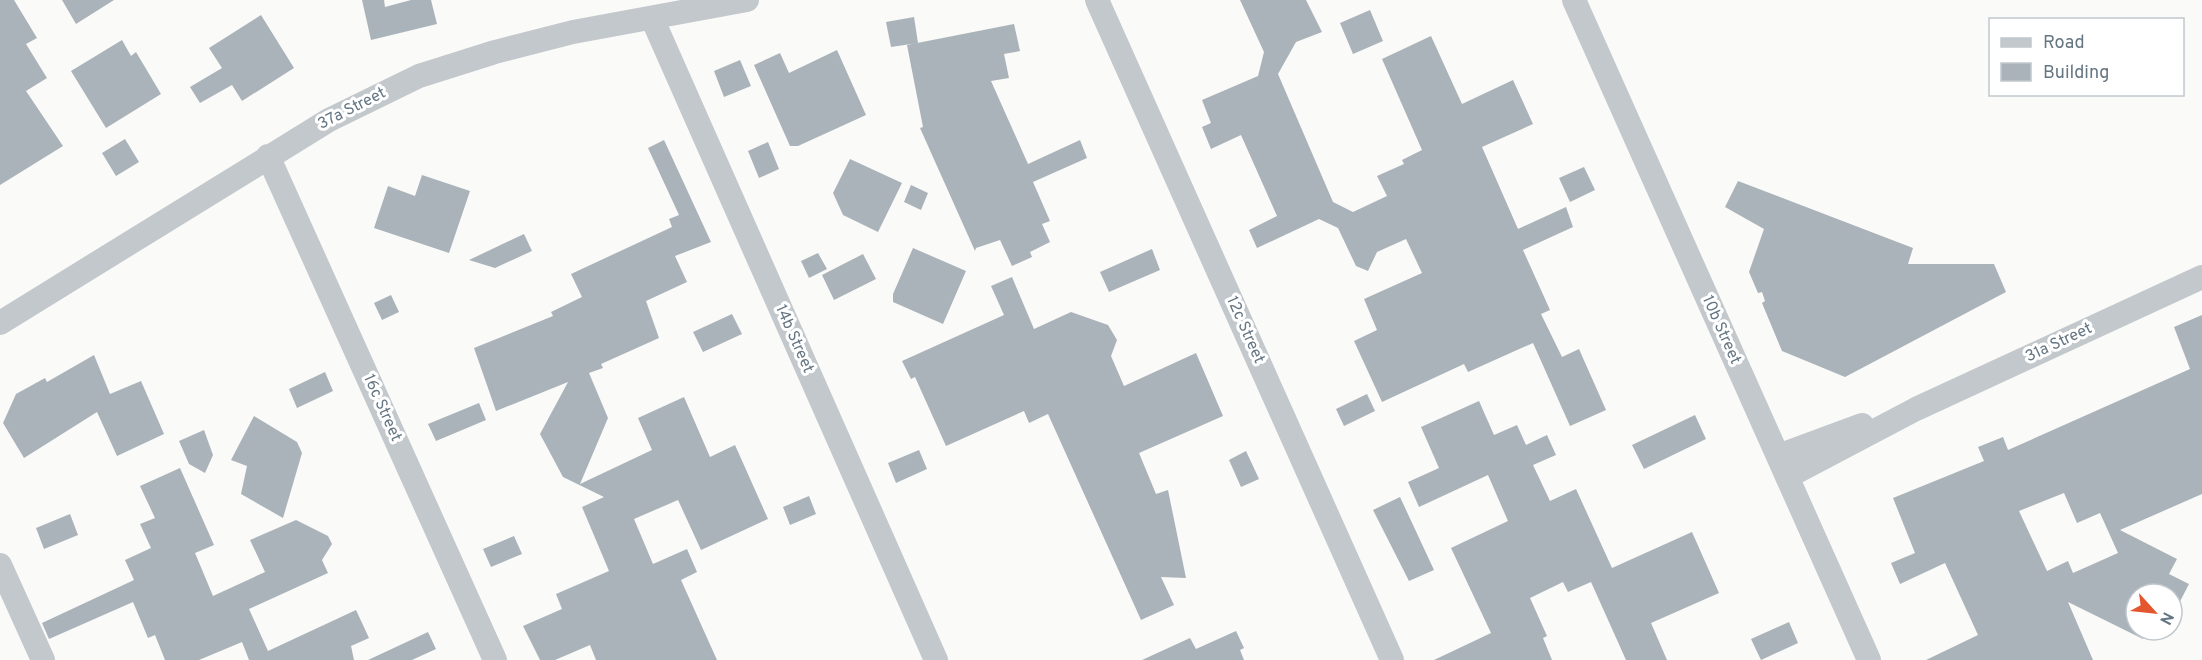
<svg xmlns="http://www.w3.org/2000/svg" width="2202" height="660" viewBox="0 0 2202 660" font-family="Overpass,sans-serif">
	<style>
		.building { fill: #aab3b9; fill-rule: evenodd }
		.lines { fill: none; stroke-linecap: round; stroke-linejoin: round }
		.minor { stroke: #c3c8cc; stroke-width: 24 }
		.labels { text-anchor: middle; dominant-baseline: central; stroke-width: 6; stroke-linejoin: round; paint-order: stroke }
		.street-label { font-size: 16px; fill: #657683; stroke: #fff }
	</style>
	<rect width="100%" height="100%" fill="#fafaf8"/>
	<path class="building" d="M 0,0 L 14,0 L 37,38 L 26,44 L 47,78 L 26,91 L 63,146 L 0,185 Z
		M 62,0 L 114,0 L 76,24 Z
		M 362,0 L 384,0 L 385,7 L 411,0 L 431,0 L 437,24 L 371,40 Z
		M 1240,0 L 1306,0 L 1322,32 L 1296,42 L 1278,74 L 1333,202 L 1353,212 L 1387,196 L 1377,176 L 1404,164 L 1402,160 L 1422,150 L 1382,59 L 1431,36 L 1462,104 L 1513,80 L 1533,124 L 1482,147 L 1518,229 L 1566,207 L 1573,227 L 1523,250 L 1550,310 L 1541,314 L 1562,357 L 1579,349 L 1606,410 L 1570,426 L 1533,343 L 1468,372 L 1464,364 L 1382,402 L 1354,341 L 1377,330 L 1364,299 L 1422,273 L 1406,239 L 1377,252 L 1368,271 L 1356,266 L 1338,228 L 1319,219 L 1257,248 L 1249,230 L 1277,216 L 1241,135 L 1211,149 L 1202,127 L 1211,123 L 1202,100 L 1258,76 L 1264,52 Z
		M 1370,10 L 1383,41 L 1353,54 L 1340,23 Z
		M 261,15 L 294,68 L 242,101 L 232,85 L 200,103 L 190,87 L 222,68 L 209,48 Z
		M 914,17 L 918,43 L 891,47 L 886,22 Z
		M 1014,24 L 1020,51 L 1004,54 L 1009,78 L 991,81 L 1028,164 L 1080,140 L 1087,158 L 1033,182 L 1050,221 L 1042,224 L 1050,242 L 1030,252 L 1032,257 L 1012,266 L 1000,240 L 976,248 L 975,251 L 920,128 L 923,127 L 907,45 Z
		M 122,40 L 131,56 L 136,52 L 161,94 L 106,128 L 71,71 Z
		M 837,50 L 866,115 L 798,146 L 790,146 L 754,65 L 780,53 L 789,73 Z
		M 740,60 L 751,86 L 724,97 L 714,71 Z
		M 125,139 L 139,162 L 116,176 L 102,153 Z
		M 664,140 L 711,242 L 675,256 L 687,282 L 646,301 L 659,338 L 601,364 L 603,368 L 589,373 L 608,418 L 580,484 L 652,450 L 638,418 L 684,397 L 710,457 L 735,445 L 768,519 L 701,550 L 678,500 L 634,519 L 653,564 L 687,549 L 697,572 L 681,580 L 717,660 L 596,660 L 590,645 L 555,660 L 540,660 L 523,626 L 562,609 L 556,594 L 609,571 L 582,507 L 604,497 L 563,477 L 540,434 L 568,382 L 496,411 L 474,348 L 553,316 L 551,312 L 582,297 L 571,274 L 672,227 L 669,219 L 679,215 L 648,148 Z
		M 768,142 L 779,169 L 759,178 L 748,151 Z
		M 850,159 L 902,183 L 878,232 L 843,215 L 833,193 Z
		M 1584,167 L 1595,190 L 1570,202 L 1559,178 Z
		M 422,175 L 470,191 L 449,253 L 374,228 L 388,186 L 415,196 Z
		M 1738,181 L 1913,248 L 1908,264 L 1994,264 L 2006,292 L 1845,377 L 1782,351 L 1762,303 L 1765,301 L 1762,292 L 1758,293 L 1749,272 L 1764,229 L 1725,207 Z
		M 911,185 L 928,193 L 921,210 L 904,202 Z
		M 524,234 L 532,251 L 495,268 L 469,260 Z
		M 913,248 L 966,271 L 943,324 L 893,302 L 893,294 Z
		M 1152,249 L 1160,270 L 1109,292 L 1100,272 Z
		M 818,253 L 827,269 L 809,278 L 801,261 Z
		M 863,254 L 876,279 L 834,300 L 822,275 Z
		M 1012,277 L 1034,329 L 1071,312 L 1108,325 L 1117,340 L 1111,356 L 1124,386 L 1196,353 L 1223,416 L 1139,453 L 1156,494 L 1168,490 L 1186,578 L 1161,577 L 1174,605 L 1141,620 L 1048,414 L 1029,423 L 1024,411 L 946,446 L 915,377 L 911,379 L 902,361 L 1004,315 L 991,286 Z
		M 391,295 L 399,312 L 382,320 L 374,303 Z
		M 732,314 L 742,334 L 703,352 L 693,332 Z
		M 2202,315 L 2202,494 L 2120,530 L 2177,559 L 2169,574 L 2189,584 L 2172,617 L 2172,594 L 2136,594 L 2136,630 L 2148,630 L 2143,639 L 2068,602 L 2093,660 L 1926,660 L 1978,635 L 1945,563 L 1900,584 L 1891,563 L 1915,553 L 1893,498 L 1984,461 L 1978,447 L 2003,437 L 2008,450 L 2190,369 L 2174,327 ZM 2064,493 L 2077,523 L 2100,513 L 2118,553 L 2073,573 L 2068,561 L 2047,571 L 2019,511 Z
		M 94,355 L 110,394 L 141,381 L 164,434 L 117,456 L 97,412 L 24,458 L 3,423 L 16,394 L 45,378 L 47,382 Z
		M 325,372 L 333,391 L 297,408 L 289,389 Z
		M 1367,394 L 1375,411 L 1344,426 L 1336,409 Z
		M 1479,401 L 1494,435 L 1517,425 L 1526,445 L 1547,435 L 1556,455 L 1533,465 L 1550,501 L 1576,489 L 1612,568 L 1692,532 L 1719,593 L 1651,623 L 1667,660 L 1626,660 L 1591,582 L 1568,592 L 1563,582 L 1530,598 L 1547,636 L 1543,638 L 1552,660 L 1434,660 L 1491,633 L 1451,548 L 1508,521 L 1488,475 L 1419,507 L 1408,482 L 1439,468 L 1421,427 Z
		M 479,403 L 486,420 L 436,441 L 428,424 Z
		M 1695,415 L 1706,439 L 1644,469 L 1632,445 Z
		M 254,416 L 297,442 L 302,453 L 283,518 L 241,494 L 247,466 L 231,460 Z
		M 204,430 L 213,455 L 205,473 L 189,464 L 179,441 Z
		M 919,450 L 927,469 L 896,483 L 888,463 Z
		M 1246,451 L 1259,479 L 1241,487 L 1229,460 Z
		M 180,468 L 214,545 L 195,553 L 213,596 L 265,572 L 250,540 L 296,520 L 328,536 L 332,544 L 322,560 L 328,573 L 249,609 L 268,651 L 356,610 L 369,638 L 351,646 L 354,660 L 249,660 L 242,642 L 199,660 L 165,660 L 155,635 L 148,638 L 133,602 L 49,639 L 42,623 L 134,580 L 125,560 L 151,548 L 140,524 L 155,518 L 140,486 Z
		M 809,496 L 816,514 L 790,525 L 783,507 Z
		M 1400,497 L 1434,570 L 1409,581 L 1373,510 Z
		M 70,514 L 78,535 L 44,549 L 36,528 Z
		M 514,536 L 522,554 L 491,567 L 483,549 Z
		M 1789,622 L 1798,643 L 1761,660 L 1751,639 Z
		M 1236,631 L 1244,648 L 1240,650 L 1244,660 L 1142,660 L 1190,638 L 1196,649 Z
		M 428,632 L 436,649 L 412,660 L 368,660 Z"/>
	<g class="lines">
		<path class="minor" d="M 1097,0 L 1392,660
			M 1574,0 L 1869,660
			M 652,18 L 936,660
			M 268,156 L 495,660
			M 0,323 L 329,120 L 419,76 L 495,52 L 573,32 L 747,0
			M 1778,456 L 1862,425
			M 1787,477 L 1916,409 L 2202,277
			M 0,565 L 43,660"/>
	</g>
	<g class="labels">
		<g class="street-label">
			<text transform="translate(352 109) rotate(-27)">37a Street</text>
			<text transform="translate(1245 330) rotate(66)">12c Street</text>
			<text transform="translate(1721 330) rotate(66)">10b Street</text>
			<text transform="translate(794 339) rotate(66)">14b Street</text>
			<text transform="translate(2059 343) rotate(-25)">31a Street</text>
			<text transform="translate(382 408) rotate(66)">16c Street</text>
		</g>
	</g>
	<rect x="1989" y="18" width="195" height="78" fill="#ffffff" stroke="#c1c8cd" stroke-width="1.5"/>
	<rect x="2001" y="38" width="30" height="9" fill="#c3c8cc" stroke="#c1c8cd" stroke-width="1.5"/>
	<text x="2043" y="48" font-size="18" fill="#657683">Road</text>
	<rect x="2001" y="63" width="30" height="18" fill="#aab3b9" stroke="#c1c8cd" stroke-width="1.5"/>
	<text x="2043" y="78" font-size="18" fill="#657683">Building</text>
	<g transform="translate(2154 612) rotate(117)"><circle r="28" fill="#ffffff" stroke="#c1c8cd" stroke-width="1.5"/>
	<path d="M0-4.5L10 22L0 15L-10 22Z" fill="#e4572e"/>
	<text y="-9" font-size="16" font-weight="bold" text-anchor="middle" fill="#657683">N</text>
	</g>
</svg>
